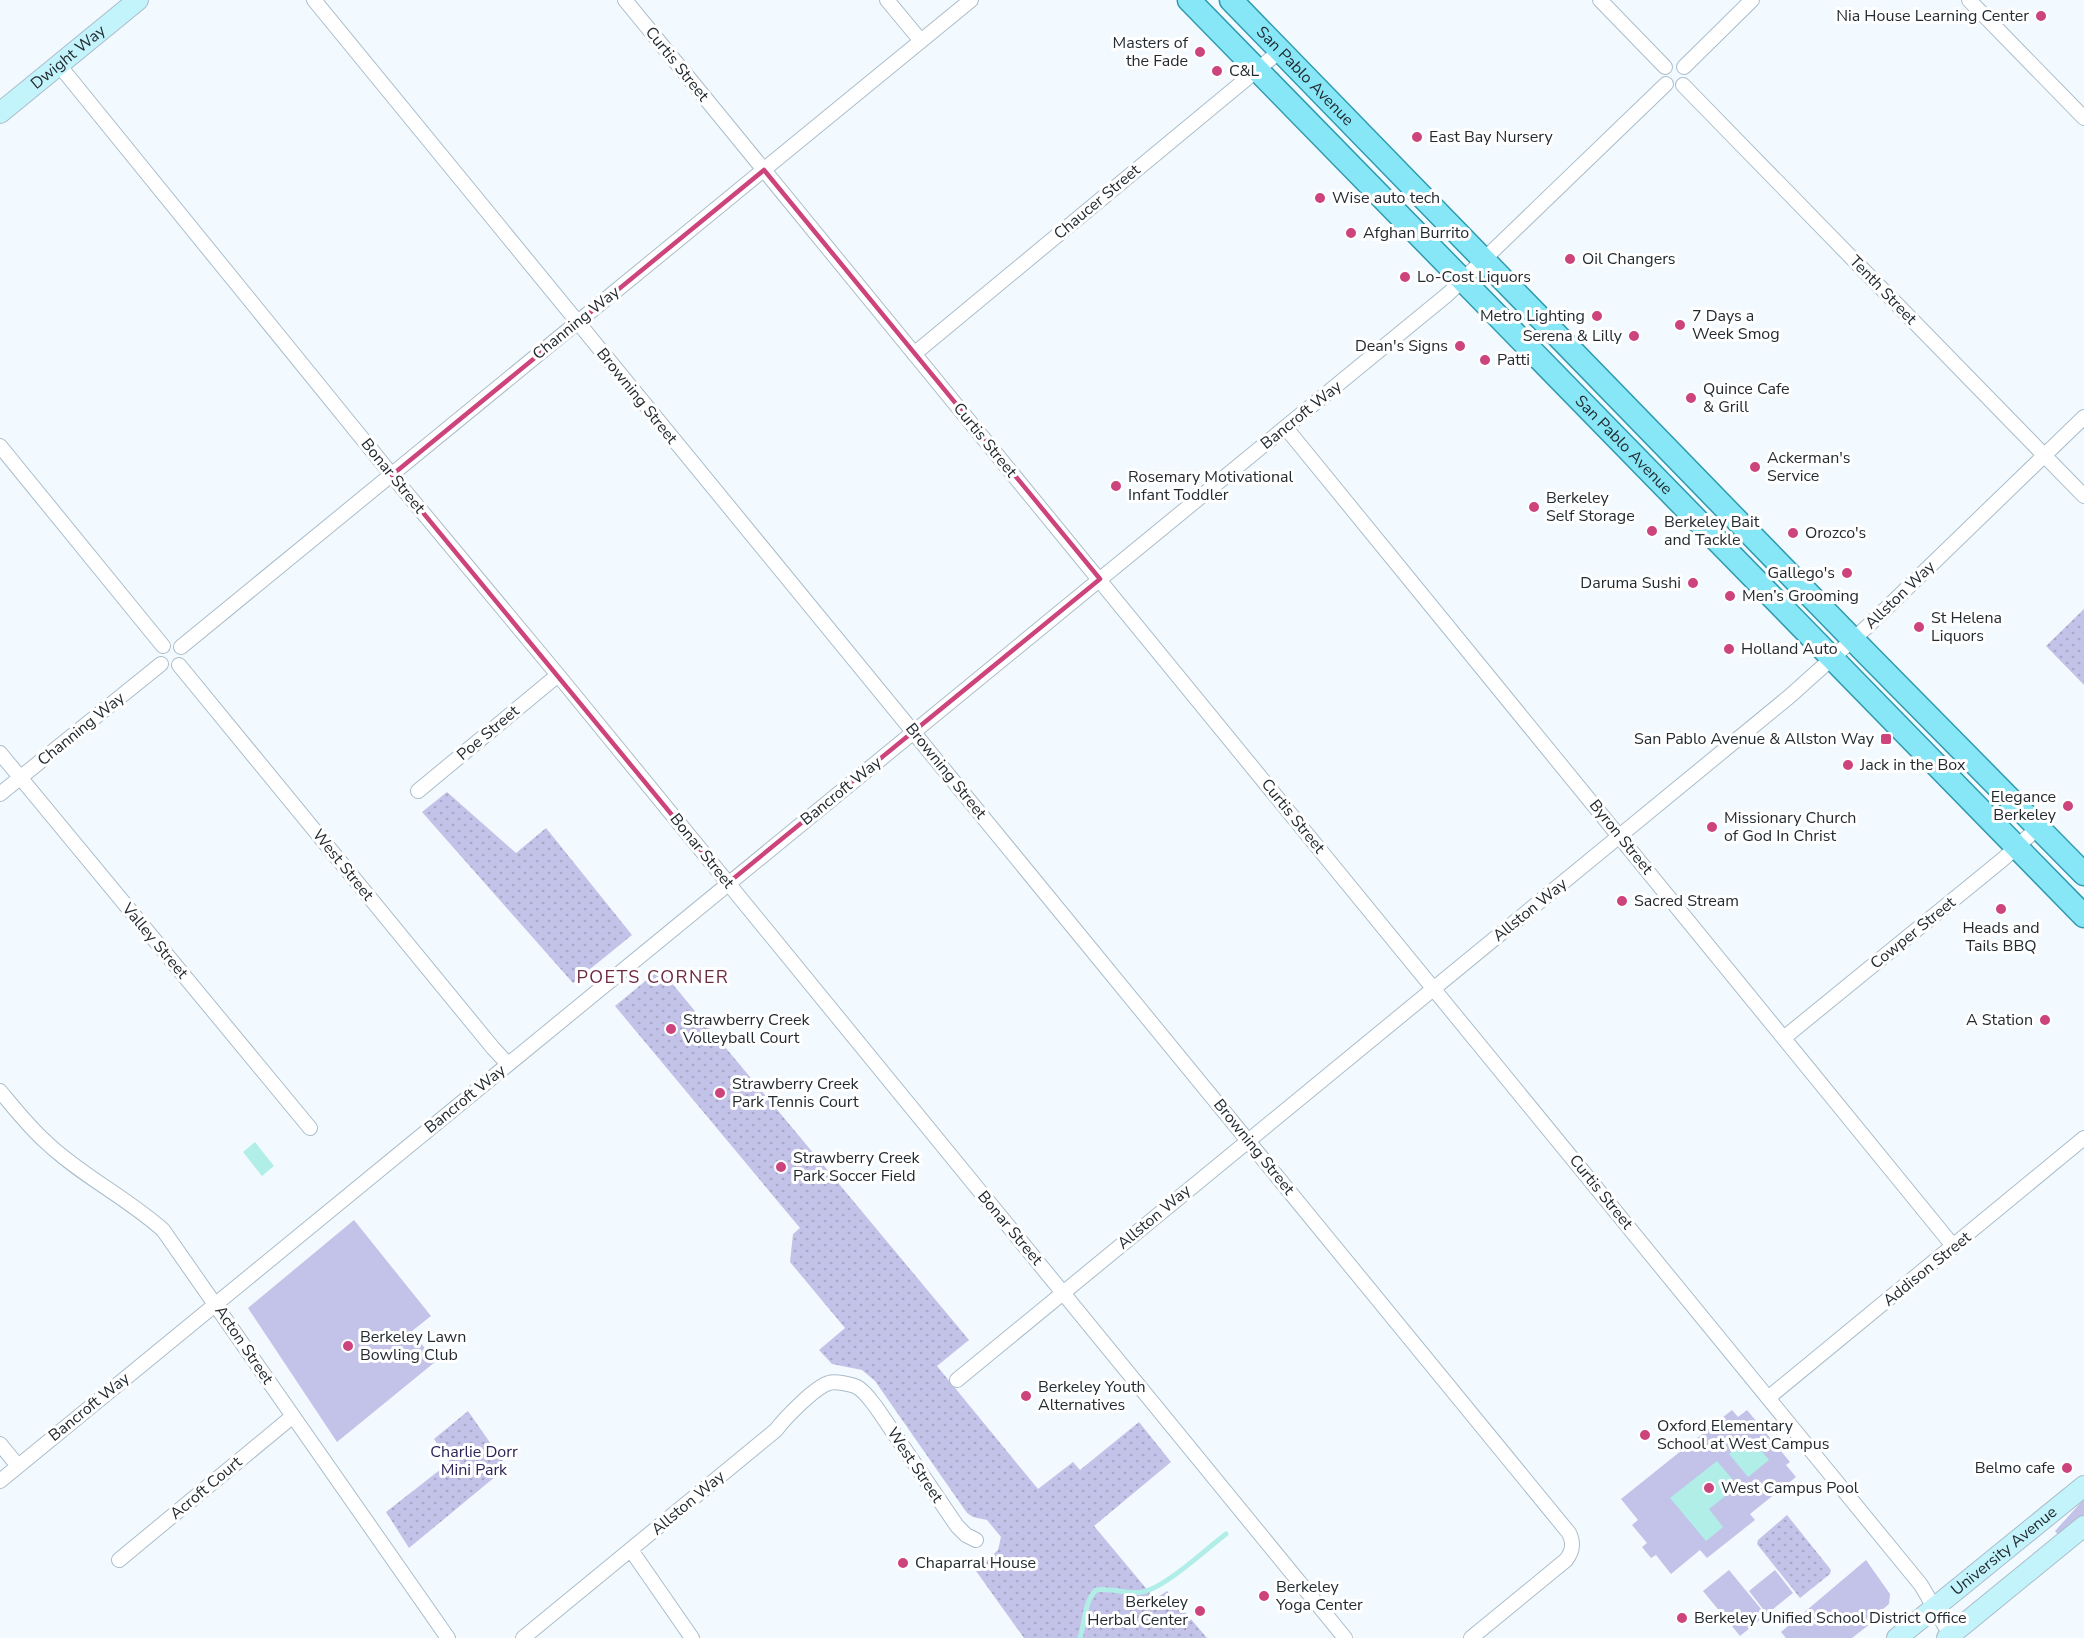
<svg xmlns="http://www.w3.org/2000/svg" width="2084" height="1638" viewBox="0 0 2084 1638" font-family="'Nunito Sans',sans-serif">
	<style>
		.grass { fill: #c3c2e8 }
		.park { fill: url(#park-dots) }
		.water { fill: #b1eee8 }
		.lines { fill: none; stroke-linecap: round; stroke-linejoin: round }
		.stream { stroke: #b1eee8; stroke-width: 5 }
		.street-casing { stroke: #abbdca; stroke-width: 16 }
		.secondary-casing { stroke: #abbdca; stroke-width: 22 }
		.primary-casing { stroke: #309bae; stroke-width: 25 }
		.street { stroke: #fff; stroke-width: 14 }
		.secondary { stroke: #c3f3fb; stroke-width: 20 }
		.primary { stroke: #87e7f7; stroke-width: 22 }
		.marked { fill: none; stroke: #cd437b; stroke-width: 4.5; stroke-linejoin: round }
		.poi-dot { fill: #cd437b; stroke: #fff; stroke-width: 2 }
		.labels { text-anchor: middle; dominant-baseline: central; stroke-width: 6; stroke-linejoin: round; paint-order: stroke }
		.poi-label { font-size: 16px; fill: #242b30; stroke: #fff; text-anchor: start }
		.street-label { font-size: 16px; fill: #242b30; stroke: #fff }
		.park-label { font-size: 16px; fill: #2b2459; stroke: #fff }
		.neighbourhood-label { font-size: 18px; letter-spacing: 1.5px; fill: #6d2a43; stroke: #fff }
	</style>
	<defs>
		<pattern id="park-dots" width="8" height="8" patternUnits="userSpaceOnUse" patternTransform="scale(1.5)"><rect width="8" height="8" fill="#c3c2e8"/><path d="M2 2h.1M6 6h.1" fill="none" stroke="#a7a7c7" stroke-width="1.8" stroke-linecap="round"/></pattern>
	</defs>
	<rect width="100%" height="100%" fill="#f2faff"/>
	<path class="grass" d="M 354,1220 L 431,1316 L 412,1331 L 435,1362 L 337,1442 L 248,1308 Z
		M 1732,1410 L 1738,1417 L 1747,1410 L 1790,1462 L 1786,1465 L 1796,1477 L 1750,1514 L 1755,1520 L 1707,1558 L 1700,1550 L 1671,1574 L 1656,1555 L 1651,1558 L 1642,1547 L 1647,1543 L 1632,1525 L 1638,1520 L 1621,1499 Z
		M 2084,1499 L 2084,1516 L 2059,1536 L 2055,1531 Z
		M 1866,1560 L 1890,1594 L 1889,1604 L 1874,1617 L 1875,1620 L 1852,1638 L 1786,1638 L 1781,1632 Z
		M 1729,1570 L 1766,1615 L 1740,1636 L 1703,1591 Z
		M 1775,1570 L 1793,1593 L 1767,1614 L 1749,1591 Z"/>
	<path class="park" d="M 2084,609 L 2084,685 L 2046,646 Z
		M 447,792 L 516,853 L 546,828 L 632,935 L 573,983 L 422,812 Z
		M 660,969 L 969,1340 L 937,1366 L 1038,1489 L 1073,1462 L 1080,1470 L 1139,1422 L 1171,1462 L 1094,1526 L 1155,1599 L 1167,1591 L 1207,1638 L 1024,1638 L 976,1571 L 998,1550 L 1001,1537 L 987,1520 L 973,1517 L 967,1513 L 875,1381 L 862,1370 L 832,1364 L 819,1350 L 845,1328 L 790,1262 L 793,1234 L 800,1228 L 615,1006 Z
		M 468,1411 L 507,1467 L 409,1548 L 386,1512 L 450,1462 L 434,1439 Z
		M 1787,1515 L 1831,1570 L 1830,1574 L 1800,1598 L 1757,1544 L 1758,1540 Z"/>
	<path class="water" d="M 255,1142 L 274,1166 L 262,1176 L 243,1152 Z
		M 1750,1437 L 1769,1460 L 1748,1477 L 1729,1454 Z
		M 1717,1461 L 1738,1486 L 1709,1509 L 1723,1527 L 1706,1541 L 1670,1498 Z"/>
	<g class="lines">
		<path class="stream" d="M 1080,1638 C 1085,1622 1084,1602 1096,1590 C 1111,1587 1126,1595 1142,1592 C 1165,1588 1206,1549 1226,1534"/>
		<defs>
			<path id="street" d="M 314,0 L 1569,1533 C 1574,1543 1573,1551 1566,1560 L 1471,1638
				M 625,0 L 1921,1585 L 1952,1638
				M 887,0 L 921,41
				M 1600,0 L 1665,67
				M 1969,0 L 2084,118
				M 59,65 L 404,490 L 558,675 L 1345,1638
				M 1684,67 L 1752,0
				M 1683,85 L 2084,496
				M 914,354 L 1280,51
				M 1286,428 L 1954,1247
				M 0,446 L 163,646
				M 181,647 L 971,0
				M 179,665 L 493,1048 L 508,1064
				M 0,753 L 310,1128
				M 418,791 L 558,675
				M 0,794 L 161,664
				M 1785,1037 L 2002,860 L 2039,827
				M 0,1091 C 15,1109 29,1127 47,1143 C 82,1176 126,1197 163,1230 L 448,1638
				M 957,1380 L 1790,696 L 1869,625 L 2084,417
				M 1768,1398 L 2084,1138
				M 0,1444 L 18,1466
				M 0,1481 L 1448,294 L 1666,84
				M 631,1550 L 692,1638
				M 119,1560 L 293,1416
				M 523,1638 L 776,1430 C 785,1418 815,1387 829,1383 C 835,1381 851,1384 857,1387 C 865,1391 871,1401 876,1407 L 957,1526 L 966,1535 L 976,1540"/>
			<g id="secondary">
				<path id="s1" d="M 0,113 L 138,0"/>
				<path id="s2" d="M 1897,1638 L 2084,1486"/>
				<path d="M 1947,1638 L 2084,1526"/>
			</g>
			<g id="primary">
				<path id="s3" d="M 1189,0 L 2084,916"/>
				<path id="s4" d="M 1231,0 L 1868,655 L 2084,874"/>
			</g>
		</defs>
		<use href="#street" class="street-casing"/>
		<use href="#secondary" class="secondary-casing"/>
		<use href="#primary" class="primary-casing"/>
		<use href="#street" class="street"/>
		<use href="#secondary" class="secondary"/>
		<use href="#primary" class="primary"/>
	</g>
	<path class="marked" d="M 764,170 L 1100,579 L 728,883 L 392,475 Z"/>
	<g class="poi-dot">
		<circle cx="2041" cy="16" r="6"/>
		<circle cx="1200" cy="52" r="6"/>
		<circle cx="1217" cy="71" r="6"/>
		<circle cx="1417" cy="137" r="6"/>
		<circle cx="1320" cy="198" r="6"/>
		<circle cx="1351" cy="233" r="6"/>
		<circle cx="1570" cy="259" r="6"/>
		<circle cx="1405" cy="277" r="6"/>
		<circle cx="1597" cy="316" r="6"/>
		<circle cx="1680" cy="325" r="6"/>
		<circle cx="1634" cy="336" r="6"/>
		<circle cx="1460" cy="346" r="6"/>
		<circle cx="1485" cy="360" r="6"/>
		<circle cx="1691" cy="398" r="6"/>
		<circle cx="1755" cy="467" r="6"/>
		<circle cx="1116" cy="486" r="6"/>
		<circle cx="1534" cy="507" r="6"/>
		<circle cx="1652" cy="531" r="6"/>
		<circle cx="1793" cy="533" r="6"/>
		<circle cx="1847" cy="573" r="6"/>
		<circle cx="1693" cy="583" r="6"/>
		<circle cx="1730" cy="596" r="6"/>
		<circle cx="1919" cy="627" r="6"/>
		<circle cx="1729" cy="649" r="6"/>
		<rect x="1880" y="733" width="12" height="12" rx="3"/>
		<circle cx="1848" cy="765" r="6"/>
		<circle cx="2068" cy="806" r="6"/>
		<circle cx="1712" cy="827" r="6"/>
		<circle cx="1622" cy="901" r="6"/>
		<circle cx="2001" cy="909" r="6"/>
		<circle cx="2045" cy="1020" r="6"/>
		<circle cx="671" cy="1029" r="6"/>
		<circle cx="720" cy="1093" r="6"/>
		<circle cx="781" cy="1167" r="6"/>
		<circle cx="348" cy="1346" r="6"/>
		<circle cx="1026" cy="1396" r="6"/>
		<circle cx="1645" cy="1435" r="6"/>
		<circle cx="2067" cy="1468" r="6"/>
		<circle cx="1709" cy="1488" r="6"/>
		<circle cx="903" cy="1563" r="6"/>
		<circle cx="1264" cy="1596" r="6"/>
		<circle cx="1200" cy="1611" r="6"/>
		<circle cx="1682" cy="1618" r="6"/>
	</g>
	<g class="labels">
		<g class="poi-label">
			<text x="2029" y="16" text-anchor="end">Nia House Learning Center</text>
			<text x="1188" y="43" text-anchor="end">Masters of<tspan x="1188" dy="18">the Fade</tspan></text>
			<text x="1229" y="71">C&amp;L</text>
			<text x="1429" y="137">East Bay Nursery</text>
			<text x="1332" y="198">Wise auto tech</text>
			<text x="1363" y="233">Afghan Burrito</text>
			<text x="1582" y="259">Oil Changers</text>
			<text x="1417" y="277">Lo-Cost Liquors</text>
			<text x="1585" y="316" text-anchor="end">Metro Lighting</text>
			<text x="1692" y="316">7 Days a<tspan x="1692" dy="18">Week Smog</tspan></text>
			<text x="1622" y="336" text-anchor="end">Serena &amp; Lilly</text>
			<text x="1448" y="346" text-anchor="end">Dean's Signs</text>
			<text x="1497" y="360">Patti</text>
			<text x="1703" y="389">Quince Cafe<tspan x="1703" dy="18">&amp; Grill</tspan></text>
			<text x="1767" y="458">Ackerman's<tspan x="1767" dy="18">Service</tspan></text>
			<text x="1128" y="477">Rosemary Motivational<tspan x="1128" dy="18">Infant Toddler</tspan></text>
			<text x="1546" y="498">Berkeley<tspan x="1546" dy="18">Self Storage</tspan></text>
			<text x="1664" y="522">Berkeley Bait<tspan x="1664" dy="18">and Tackle</tspan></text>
			<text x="1805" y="533">Orozco's</text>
			<text x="1835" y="573" text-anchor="end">Gallego's</text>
			<text x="1681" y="583" text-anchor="end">Daruma Sushi</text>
			<text x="1742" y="596">Men’s Grooming</text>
			<text x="1931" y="618">St Helena<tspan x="1931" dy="18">Liquors</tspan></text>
			<text x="1741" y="649">Holland Auto</text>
			<text x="1874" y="739" text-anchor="end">San Pablo Avenue &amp; Allston Way</text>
			<text x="1860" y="765">Jack in the Box</text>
			<text x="2056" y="797" text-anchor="end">Elegance<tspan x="2056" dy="18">Berkeley</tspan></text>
			<text x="1724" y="818">Missionary Church<tspan x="1724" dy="18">of God In Christ</tspan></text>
			<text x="1634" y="901">Sacred Stream</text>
			<text x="2001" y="928" text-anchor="middle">Heads and<tspan x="2001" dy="18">Tails BBQ</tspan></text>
			<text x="683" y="1020">Strawberry Creek<tspan x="683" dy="18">Volleyball Court</tspan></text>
			<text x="2033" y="1020" text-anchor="end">A Station</text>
			<text x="732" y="1084">Strawberry Creek<tspan x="732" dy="18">Park Tennis Court</tspan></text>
			<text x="793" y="1158">Strawberry Creek<tspan x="793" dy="18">Park Soccer Field</tspan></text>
			<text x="360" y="1337">Berkeley Lawn<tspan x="360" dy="18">Bowling Club</tspan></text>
			<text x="1038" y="1387">Berkeley Youth<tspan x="1038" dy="18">Alternatives</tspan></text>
			<text x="1657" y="1426">Oxford Elementary<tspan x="1657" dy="18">School at West Campus</tspan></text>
			<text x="2055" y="1468" text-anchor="end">Belmo cafe</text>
			<text x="1721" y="1488">West Campus Pool</text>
			<text x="915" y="1563">Chaparral House</text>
			<text x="1276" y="1587">Berkeley<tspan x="1276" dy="18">Yoga Center</tspan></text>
			<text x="1188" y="1602" text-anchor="end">Berkeley<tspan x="1188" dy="18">Herbal Center</tspan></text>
			<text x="1694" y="1618">Berkeley Unified School District Office</text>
		</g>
		<g class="street-label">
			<text stroke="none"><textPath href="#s1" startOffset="88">Dwight Way</textPath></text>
			<text transform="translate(677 64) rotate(51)">Curtis Street</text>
			<text stroke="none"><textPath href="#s4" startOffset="106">San Pablo Avenue</textPath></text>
			<text transform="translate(1097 202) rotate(-40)">Chaucer Street</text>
			<text transform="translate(1883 290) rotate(46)">Tenth Street</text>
			<text transform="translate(576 323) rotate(-39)">Channing Way</text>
			<text transform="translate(637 396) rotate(51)">Browning Street</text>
			<text transform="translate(1301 415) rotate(-39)">Bancroft Way</text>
			<text transform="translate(985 440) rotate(51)">Curtis Street</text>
			<text stroke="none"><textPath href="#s3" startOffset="622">San Pablo Avenue</textPath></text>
			<text transform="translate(393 476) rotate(51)">Bonar Street</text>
			<text transform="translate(1900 595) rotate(-44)">Allston Way</text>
			<text transform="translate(81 729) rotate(-39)">Channing Way</text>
			<text transform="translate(488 733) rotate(-40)">Poe Street</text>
			<text transform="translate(946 771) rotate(51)">Browning Street</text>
			<text transform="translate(841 791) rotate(-39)">Bancroft Way</text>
			<text transform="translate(1293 816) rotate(51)">Curtis Street</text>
			<text transform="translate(1621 837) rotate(51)">Byron Street</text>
			<text transform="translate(702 851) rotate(51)">Bonar Street</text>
			<text transform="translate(343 865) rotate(51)">West Street</text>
			<text transform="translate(1530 910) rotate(-39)">Allston Way</text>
			<text transform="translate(1913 933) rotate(-39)">Cowper Street</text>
			<text transform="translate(155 941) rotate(50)">Valley Street</text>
			<text transform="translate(465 1099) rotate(-39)">Bancroft Way</text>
			<text transform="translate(1254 1147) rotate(51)">Browning Street</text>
			<text transform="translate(1601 1192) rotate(51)">Curtis Street</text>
			<text transform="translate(1154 1217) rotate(-40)">Allston Way</text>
			<text transform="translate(1010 1228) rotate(50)">Bonar Street</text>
			<text transform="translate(1927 1269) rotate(-39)">Addison Street</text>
			<text transform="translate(244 1345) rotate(56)">Acton Street</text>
			<text transform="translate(89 1407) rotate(-39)">Bancroft Way</text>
			<text transform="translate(915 1465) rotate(56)">West Street</text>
			<text transform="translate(206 1488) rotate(-40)">Acroft Court</text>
			<text transform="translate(688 1503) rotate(-40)">Allston Way</text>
			<text stroke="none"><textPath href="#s2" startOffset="138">University Avenue</textPath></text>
		</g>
		<g class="park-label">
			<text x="474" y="1452">Charlie Dorr<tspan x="474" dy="18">Mini Park</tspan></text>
		</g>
		<g class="neighbourhood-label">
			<text x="653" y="977">POETS CORNER</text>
		</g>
	</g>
</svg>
